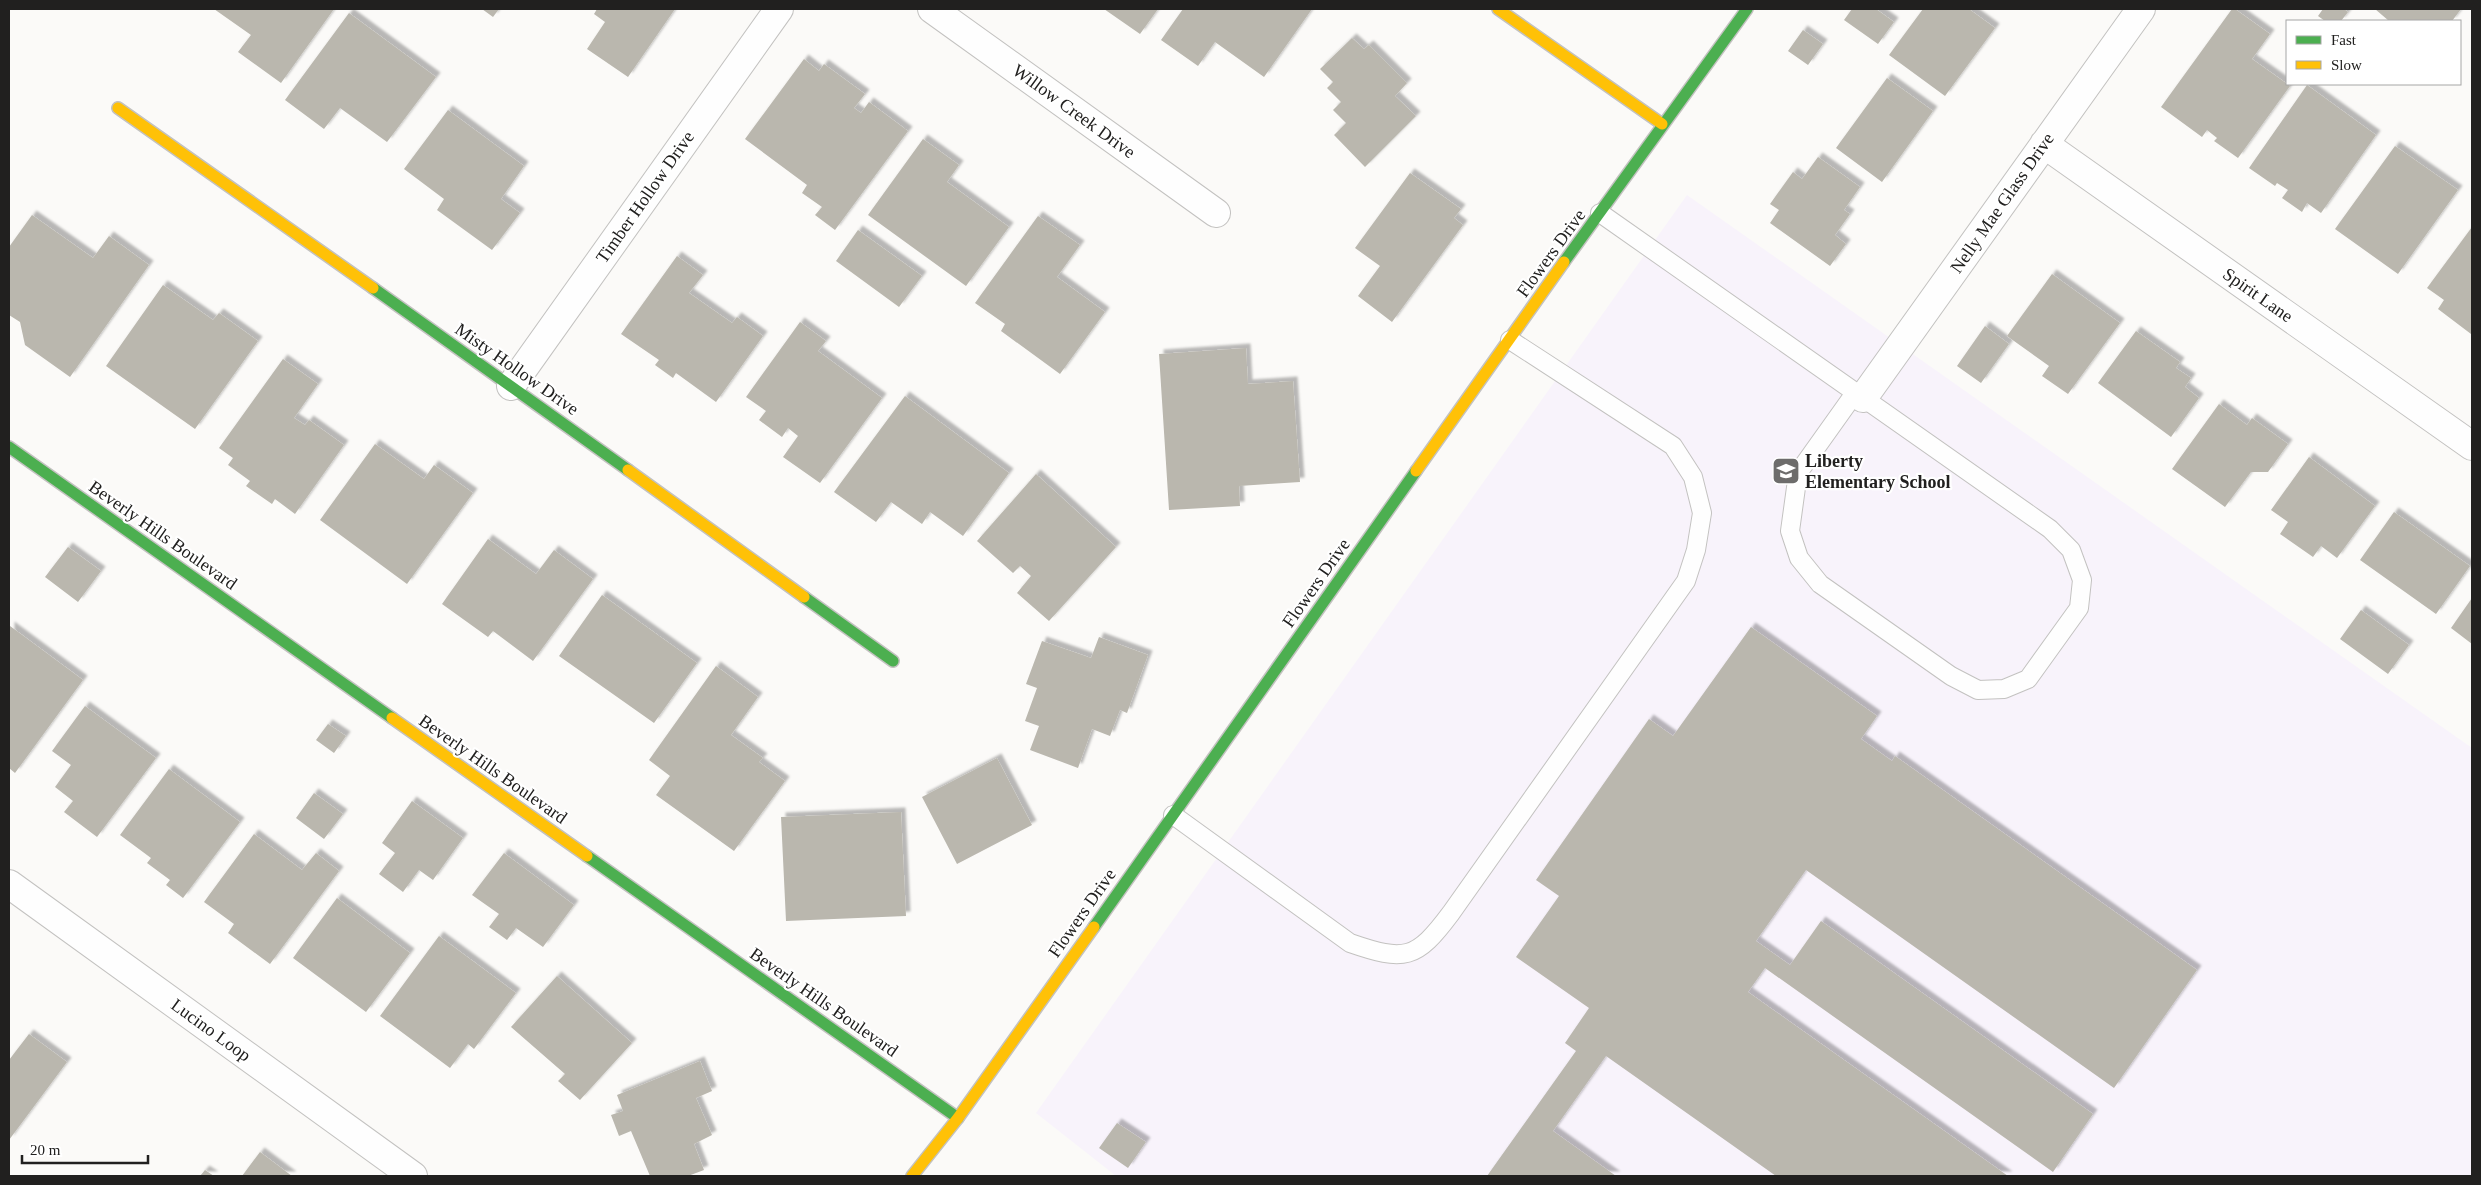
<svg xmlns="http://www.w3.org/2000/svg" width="2481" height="1185" viewBox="0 0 2481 1185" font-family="'Times New Roman',serif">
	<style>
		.education { fill: #f8f3fb }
		.building { fill: #bab7ae; filter: url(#shadow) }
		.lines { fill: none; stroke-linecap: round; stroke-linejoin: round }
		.lane-casing { stroke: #c3c2c0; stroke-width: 20 }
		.street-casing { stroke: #c3c2c0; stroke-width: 30 }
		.fast-casing { stroke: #c3c2c0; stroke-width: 14 }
		.slow-casing { stroke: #c3c2c0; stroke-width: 14 }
		.lane { stroke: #fefefe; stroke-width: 18 }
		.street { stroke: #fefefe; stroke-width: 28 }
		.fast { stroke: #4caf50; stroke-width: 11 }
		.slow { stroke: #ffc107; stroke-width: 11 }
		.labels { text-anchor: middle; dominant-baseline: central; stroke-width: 4.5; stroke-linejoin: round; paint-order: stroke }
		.street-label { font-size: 18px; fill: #21201f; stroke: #fff }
		.poi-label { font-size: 18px; font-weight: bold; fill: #21201f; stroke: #fff; text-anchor: start }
	</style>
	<defs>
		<filter id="shadow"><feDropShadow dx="4.5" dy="-4.5" stdDeviation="1" flood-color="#0004"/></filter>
	</defs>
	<rect width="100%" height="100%" fill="#fbfaf8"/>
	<path class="education" d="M 1687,195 L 2472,748 L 2472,1176 L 1116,1176 L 1036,1113 Z"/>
	<path class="building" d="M 214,9 L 334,9 L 281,83 L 238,52 L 251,35 Z
		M 482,9 L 499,9 L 493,17 Z
		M 597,9 L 675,9 L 628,77 L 587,49 L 605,22 L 594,14 Z
		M 1104,9 L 1158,9 L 1140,34 Z
		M 1183,9 L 1312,9 L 1264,77 L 1215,42 L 1198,66 L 1161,40 Z
		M 1852,9 L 1876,9 L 1894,22 L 1878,44 L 1844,20 Z
		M 1923,9 L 1969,9 L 1995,28 L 1945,96 L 1889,55 Z
		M 2232,9 L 2235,9 L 2270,34 L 2252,59 L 2290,86 L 2238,158 L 2214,141 L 2217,138 L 2207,130 L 2202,137 L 2161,107 Z
		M 2323,9 L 2344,9 L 2348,12 L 2341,21 L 2325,21 L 2318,16 Z
		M 2375,9 L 2461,9 L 2452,21 L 2389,21 Z
		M 349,13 L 436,77 L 387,142 L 340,108 L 324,129 L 285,100 Z
		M 1803,30 L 1823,44 L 1808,65 L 1788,51 Z
		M 1352,38 L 1364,49 L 1369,45 L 1407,83 L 1395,96 L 1416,116 L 1365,167 L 1334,135 L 1346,123 L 1333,110 L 1341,102 L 1327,88 L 1333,82 L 1320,69 Z
		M 804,59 L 819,71 L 824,64 L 865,94 L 854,108 L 861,113 L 869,102 L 908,131 L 835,230 L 815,215 L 822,207 L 802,193 L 807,185 L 745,139 Z
		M 1887,78 L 1933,111 L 1882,182 L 1836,148 Z
		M 2307,85 L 2376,135 L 2321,213 L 2307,203 L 2302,212 L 2282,198 L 2288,190 L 2277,183 L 2275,186 L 2249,168 Z
		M 448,110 L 524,166 L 501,199 L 520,213 L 492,250 L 437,210 L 444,199 L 404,169 Z
		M 923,139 L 959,165 L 947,182 L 1009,227 L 966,286 L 868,215 Z
		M 2395,146 L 2458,190 L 2398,274 L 2335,229 Z
		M 1818,157 L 1860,187 L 1844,210 L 1850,214 L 1835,235 L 1846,244 L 1830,266 L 1770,223 L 1779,210 L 1770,204 L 1793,172 L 1802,179 Z
		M 1410,173 L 1461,209 L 1454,218 L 1463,225 L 1392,322 L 1358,296 L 1380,266 L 1355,248 Z
		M 32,215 L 93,258 L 109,236 L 149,265 L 70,377 L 25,345 L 20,322 L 9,315 L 9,247 Z
		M 1038,216 L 1080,245 L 1057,277 L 1105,312 L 1060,374 L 1001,331 L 1005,324 L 975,303 Z
		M 2472,227 L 2472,332 L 2471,334 L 2438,309 L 2444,300 L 2427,288 Z
		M 858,230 L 922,276 L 899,307 L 836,261 Z
		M 677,256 L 703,275 L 689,293 L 732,323 L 737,317 L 763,336 L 716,402 L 676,373 L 673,378 L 655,365 L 659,360 L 621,334 Z
		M 2052,274 L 2120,323 L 2068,394 L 2042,376 L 2049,366 L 2007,336 Z
		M 163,285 L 213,320 L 219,313 L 258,341 L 195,429 L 106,366 Z
		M 800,322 L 826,341 L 818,351 L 882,398 L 820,483 L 783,457 L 798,436 L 788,428 L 782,437 L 759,420 L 766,411 L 746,397 Z
		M 1985,326 L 2009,344 L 1981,383 L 1957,366 Z
		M 2136,331 L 2180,362 L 2176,368 L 2191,378 L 2185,387 L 2199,398 L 2171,437 L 2098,383 Z
		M 1246,348 L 1248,384 L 1293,381 L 1300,482 L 1239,486 L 1240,506 L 1169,510 L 1159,354 Z
		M 283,359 L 318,384 L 294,418 L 305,425 L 309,420 L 344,445 L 295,514 L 275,499 L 272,504 L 246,486 L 250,481 L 228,465 L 233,458 L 219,448 Z
		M 905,396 L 1009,473 L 963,536 L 930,512 L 922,524 L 891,502 L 876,522 L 834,492 Z
		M 2219,404 L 2247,425 L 2252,418 L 2288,444 L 2268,472 L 2251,472 L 2225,507 L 2172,469 Z
		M 375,444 L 424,479 L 434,465 L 473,493 L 407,584 L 320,520 Z
		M 2309,457 L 2375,506 L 2337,558 L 2321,546 L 2313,557 L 2280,534 L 2288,522 L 2271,510 Z
		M 1036,474 L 1116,547 L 1049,621 L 1017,593 L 1031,576 L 1020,566 L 1013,573 L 977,541 Z
		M 2394,512 L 2470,566 L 2436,614 L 2360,560 Z
		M 488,539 L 536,574 L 554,550 L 593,579 L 533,661 L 493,631 L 488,637 L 442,604 Z
		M 68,547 L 101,571 L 78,602 L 45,577 Z
		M 602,595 L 697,663 L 654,723 L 559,656 Z
		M 2472,598 L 2472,644 L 2451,628 Z
		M 2361,610 L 2409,645 L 2388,674 L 2340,639 Z
		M 10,626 L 83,680 L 15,773 L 9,768 Z
		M 1751,627 L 1877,716 L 1861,739 L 1892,761 L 1895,756 L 2197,970 L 2114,1088 L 1806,870 L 1756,941 L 1790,965 L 1821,921 L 2093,1114 L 2053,1172 L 1765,968 L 1748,992 L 2008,1176 L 1776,1176 L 1606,1056 L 1553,1131 L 1616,1176 L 1487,1176 L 1576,1051 L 1565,1043 L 1589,1008 L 1516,957 L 1559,896 L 1536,880 L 1649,719 L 1673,736 Z
		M 1099,637 L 1148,655 L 1127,713 L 1120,710 L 1110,736 L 1092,729 L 1078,768 L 1030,750 L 1039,726 L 1025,721 L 1037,688 L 1026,684 L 1042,641 L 1091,658 Z
		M 716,666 L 758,697 L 731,735 L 763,758 L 759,762 L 785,781 L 734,851 L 656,795 L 670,776 L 649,760 Z
		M 85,706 L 156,758 L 97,837 L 64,812 L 73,801 L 55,787 L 71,765 L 52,751 Z
		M 328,724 L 346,736 L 334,753 L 316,740 Z
		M 997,758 L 1032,825 L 957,864 L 922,797 Z
		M 169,769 L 240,822 L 183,898 L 166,885 L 170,880 L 147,863 L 151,858 L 120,835 Z
		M 314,793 L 343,814 L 324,839 L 296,818 Z
		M 412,801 L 463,838 L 433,880 L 419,870 L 403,892 L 379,874 L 395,853 L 382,843 Z
		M 901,812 L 906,916 L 786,921 L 781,817 Z
		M 254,834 L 302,870 L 316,853 L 339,871 L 270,964 L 228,933 L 234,924 L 204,902 Z
		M 504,853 L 574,905 L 543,947 L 516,928 L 507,940 L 489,927 L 499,914 L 472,895 Z
		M 337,898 L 410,953 L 366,1012 L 293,958 Z
		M 439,936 L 516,993 L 474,1049 L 468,1044 L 450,1068 L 380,1016 Z
		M 557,976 L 632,1043 L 580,1100 L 558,1081 L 565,1074 L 511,1027 Z
		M 29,1034 L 67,1062 L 9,1140 L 9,1060 Z
		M 700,1061 L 712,1091 L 696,1098 L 712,1135 L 694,1144 L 704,1170 L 688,1176 L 650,1176 L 631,1131 L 619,1136 L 611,1115 L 623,1111 L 617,1095 Z
		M 1117,1123 L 1146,1142 L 1128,1168 L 1099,1148 Z
		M 260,1152 L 292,1176 L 242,1176 Z
		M 205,1170 L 214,1176 L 200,1176 Z"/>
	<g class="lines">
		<defs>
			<path id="lane" d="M 1600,213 L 2050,529 L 2071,550 L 2082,580 L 2079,608 L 2028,679 L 2004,689 L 1978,690 L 1951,676 L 1820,584 L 1799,558 L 1790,531 L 1798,473 L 1855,393
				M 1173,815 L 1350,943 C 1405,962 1416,960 1451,913 L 1686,581 L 1696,550 L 1702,513 L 1693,477 L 1673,446 L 1510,340"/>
			<path id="street" d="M 932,9 L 1216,213
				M 2044,144 L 2472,446
				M 511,386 L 779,9
				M 1863,398 L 2141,9
				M 9,884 L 413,1176"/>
			<path id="fast" d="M 1564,262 L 1747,9
				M 373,288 L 628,470
				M 9,447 L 392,718
				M 804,597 L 893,661
				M 587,856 L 958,1118
				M 1094,927 L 1416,471"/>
			<path id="slow" d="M 1498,9 L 1662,124
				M 118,108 L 373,288
				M 628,470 L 804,597
				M 1416,471 L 1564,262
				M 392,718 L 587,856
				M 912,1176 L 958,1118 L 1094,927"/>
		</defs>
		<use href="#lane" class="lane-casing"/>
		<use href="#street" class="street-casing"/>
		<use href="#fast" class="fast-casing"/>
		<use href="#slow" class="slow-casing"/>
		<use href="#lane" class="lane"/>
		<use href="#street" class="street"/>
		<use href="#fast" class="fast"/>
		<use href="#slow" class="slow"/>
	</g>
	<defs>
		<symbol id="school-square" viewBox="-11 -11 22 22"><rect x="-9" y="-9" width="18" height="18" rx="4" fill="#6d6c6b" stroke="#fff"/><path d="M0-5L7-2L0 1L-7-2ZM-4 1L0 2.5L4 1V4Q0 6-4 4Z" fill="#fff"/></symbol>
	</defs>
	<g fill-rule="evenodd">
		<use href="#school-square" x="1770" y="455" width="32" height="32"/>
	</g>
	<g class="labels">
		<g class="street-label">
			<text transform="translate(1074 111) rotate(36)">Willow Creek Drive</text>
			<text transform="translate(645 197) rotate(-55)">Timber Hollow Drive</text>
			<text transform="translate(2002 203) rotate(-55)">Nelly Mae Glass Drive</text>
			<text transform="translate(1551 253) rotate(-54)">Flowers Drive</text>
			<text transform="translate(2258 295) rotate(35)">Spirit Lane</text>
			<text transform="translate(517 369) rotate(35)">Misty Hollow Drive</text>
			<text transform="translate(163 535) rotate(35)">Beverly Hills Boulevard</text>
			<text transform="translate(1316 583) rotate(-55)">Flowers Drive</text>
			<text transform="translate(493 769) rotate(35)">Beverly Hills Boulevard</text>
			<text transform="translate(1082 913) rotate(-55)">Flowers Drive</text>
			<text transform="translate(824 1002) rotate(35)">Beverly Hills Boulevard</text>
			<text transform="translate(211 1030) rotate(36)">Lucino Loop</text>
		</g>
		<g class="poi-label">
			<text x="1805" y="461">Liberty<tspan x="1805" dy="21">Elementary School</tspan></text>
		</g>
	</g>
	<rect width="2481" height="1185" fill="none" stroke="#21201f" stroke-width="20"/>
	<rect x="2286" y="20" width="175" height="65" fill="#ffffff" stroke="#a6a6a5"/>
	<rect x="2296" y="36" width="25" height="8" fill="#4caf50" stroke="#a6a6a5"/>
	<text x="2331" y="45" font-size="15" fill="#21201f">Fast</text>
	<rect x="2296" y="61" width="25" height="8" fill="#ffc107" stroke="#a6a6a5"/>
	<text x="2331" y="70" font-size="15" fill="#21201f">Slow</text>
	<path d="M22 1155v8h126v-8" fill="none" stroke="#21201f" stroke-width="2.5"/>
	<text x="30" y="1155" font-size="15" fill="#21201f" stroke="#ffffff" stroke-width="4" paint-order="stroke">20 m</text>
</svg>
